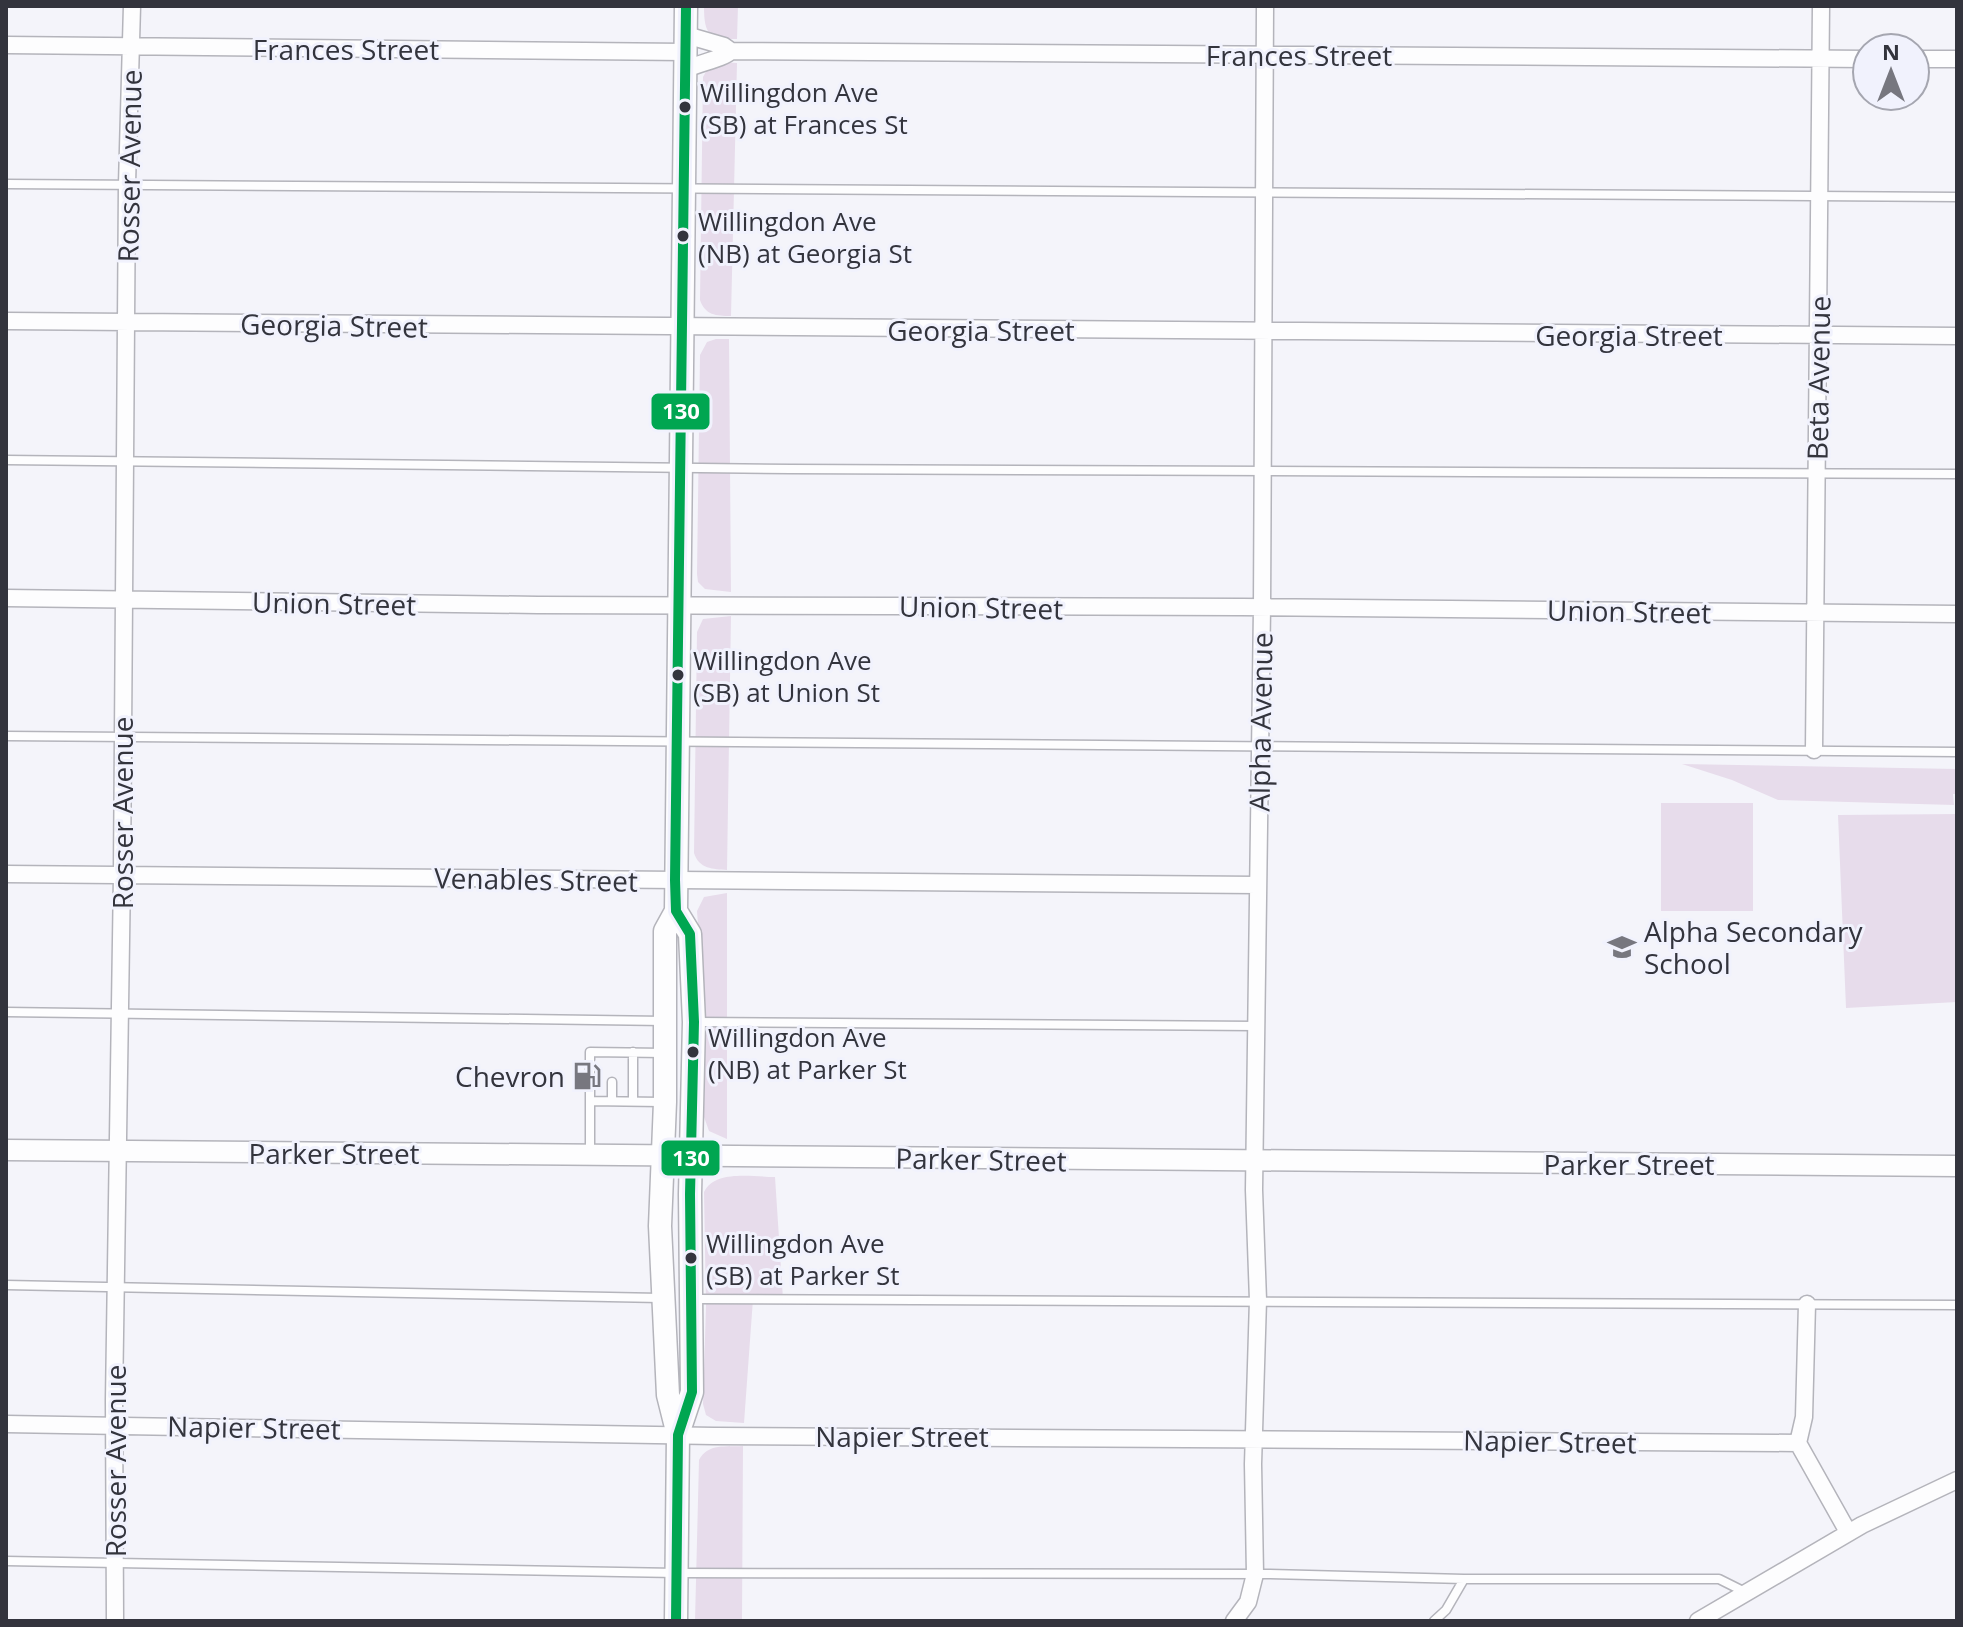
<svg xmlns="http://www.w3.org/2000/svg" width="1963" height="1627" viewBox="0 0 1963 1627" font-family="'Open Sans',sans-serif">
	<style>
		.green { fill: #e7dceb }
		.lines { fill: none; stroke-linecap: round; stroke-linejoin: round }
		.service-casing { stroke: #b4b4bb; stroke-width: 11 }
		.minor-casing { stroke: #b4b4bb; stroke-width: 19 }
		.tertiary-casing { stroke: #b4b4bb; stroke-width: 23 }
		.secondary-casing { stroke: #b4b4bb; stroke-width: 25 }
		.service { stroke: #fdfdfe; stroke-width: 8 }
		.minor { stroke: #fdfdfe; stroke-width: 16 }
		.tertiary { stroke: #fdfdfe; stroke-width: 20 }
		.secondary { stroke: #fdfdfe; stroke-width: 22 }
		.bus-1-casing { stroke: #f1f2fd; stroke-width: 16 }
		.bus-1 { stroke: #00a651; stroke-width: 10 }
		.bus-dot { fill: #33343d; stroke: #f1f2fd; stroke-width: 3 }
		.labels { text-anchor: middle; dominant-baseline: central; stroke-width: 6; stroke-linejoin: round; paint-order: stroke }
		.bus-label { font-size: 26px; fill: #33343d; stroke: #f1f2fd; text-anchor: start }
		.street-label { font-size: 28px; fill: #33343d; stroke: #f1f2fd }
		.poi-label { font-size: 28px; fill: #33343d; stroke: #f1f2fd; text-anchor: start }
		.line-badge { stroke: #f1f2fd; stroke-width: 3 }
		.badge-label { font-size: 22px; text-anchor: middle; font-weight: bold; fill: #fff }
	</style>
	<rect width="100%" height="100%" fill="#f4f4fa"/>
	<path class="green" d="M 704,6 L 738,6 L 737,39 C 709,39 704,35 704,6 Z
		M 720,62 L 737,63 L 731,316 C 716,316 705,315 700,300 L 703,77 L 708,68 Z
		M 716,339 L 729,339 L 731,592 L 705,589 L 698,582 L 697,574 L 700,355 L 707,342 Z
		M 731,616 L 727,870 C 713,869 699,869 694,853 L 697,632 L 703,619 Z
		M 1682,764 L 1957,769 L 1957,794 L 1953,794 L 1954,805 L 1778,800 L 1732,780 Z
		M 1661,803 L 1753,803 L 1753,911 L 1661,911 Z
		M 1957,814 L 1957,1002 L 1846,1008 L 1838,815 Z
		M 727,893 L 727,1139 L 709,1131 L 704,1117 L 704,1008 L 697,911 L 704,897 Z
		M 775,1177 L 783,1299 L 753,1299 L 744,1423 L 716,1421 L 706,1415 L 703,1404 L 706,1306 L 704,1192 C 715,1169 754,1177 775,1177 Z
		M 743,1446 L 742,1621 L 695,1621 L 699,1460 C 708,1443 726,1447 743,1446 Z"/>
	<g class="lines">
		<defs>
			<path id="service" d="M 6,184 L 1957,197
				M 6,460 L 791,469 L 1957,474
				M 6,736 L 1957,752
				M 6,1012 L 664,1021
				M 697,1022 L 1256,1026
				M 633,1052 L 633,1101
				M 612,1082 L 612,1101
				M 661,1102 L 590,1101 L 590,1052 L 664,1053
				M 590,1155 L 590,1101
				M 6,1285 L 660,1298
				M 694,1299 L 1957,1305
				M 6,1561 L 676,1573 L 1268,1574 L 1464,1579
				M 1434,1621 L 1446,1610 L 1464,1579 L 1719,1579 L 1747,1593"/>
			<path id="minor" d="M 686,35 L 724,46 L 731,51 L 1867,59
				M 6,45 L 685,52
				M 1915,59 L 1957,59
				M 685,70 C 698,63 723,59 731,51
				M 6,321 L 1957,336
				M 6,598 L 538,605 L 1241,607 L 1957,614
				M 1814,750 L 1821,6
				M 6,874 L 1257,885
				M 1807,1304 L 1804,1417 L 1798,1443 L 1848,1532
				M 6,1424 L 714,1436 L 1798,1443
				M 115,1621 L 114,1400 L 122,875 L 127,184 L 132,6
				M 1234,1621 L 1248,1602 L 1255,1574 L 1253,1464 L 1258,1300 L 1254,1190 L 1262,608 L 1265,6
				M 1698,1621 L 1862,1525 L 1957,1480"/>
			<path id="tertiary" d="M 6,1150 L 1957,1166"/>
			<path id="secondary" d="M 676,911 L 690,934 L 694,1022 L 690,1194 L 692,1392 L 678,1434
				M 676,1621 L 678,1435 L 668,1395 L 660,1226 L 665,1102 L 665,931 L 676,911 L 686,6"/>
		</defs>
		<use href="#service" class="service-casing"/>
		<use href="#minor" class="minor-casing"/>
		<use href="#tertiary" class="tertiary-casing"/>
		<use href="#secondary" class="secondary-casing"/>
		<use href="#service" class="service"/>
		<use href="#minor" class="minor"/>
		<use href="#tertiary" class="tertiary"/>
		<use href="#secondary" class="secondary"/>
		<defs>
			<path id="bus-1" d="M 676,1621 L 678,1435 L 692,1392 L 690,1194 L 694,1022 L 690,934 L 676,911 L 675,880 L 686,6"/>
		</defs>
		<use href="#bus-1" class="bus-1-casing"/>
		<use href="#bus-1" class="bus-1"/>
	</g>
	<defs>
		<symbol id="school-bare" viewBox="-9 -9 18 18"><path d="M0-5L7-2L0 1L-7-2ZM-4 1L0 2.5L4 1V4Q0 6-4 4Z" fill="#77777f" stroke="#f1f2fd" stroke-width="2.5" paint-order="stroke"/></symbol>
		<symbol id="fuel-bare" viewBox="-9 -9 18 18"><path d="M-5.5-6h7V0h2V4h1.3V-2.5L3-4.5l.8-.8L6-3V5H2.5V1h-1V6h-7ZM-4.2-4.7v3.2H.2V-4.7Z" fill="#77777f" stroke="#f1f2fd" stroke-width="2.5" paint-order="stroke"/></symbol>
	</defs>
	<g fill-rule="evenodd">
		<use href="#school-bare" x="1602" y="927" width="40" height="40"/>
		<use href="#fuel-bare" x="567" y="1056" width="40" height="40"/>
	</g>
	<g class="bus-dot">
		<circle cx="685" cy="107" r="7"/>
		<circle cx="683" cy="236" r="7"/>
		<circle cx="678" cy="675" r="7"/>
		<circle cx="693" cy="1052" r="7"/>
		<circle cx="691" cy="1258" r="7"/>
	</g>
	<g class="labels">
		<g class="bus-label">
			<text x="700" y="92">Willingdon Ave<tspan x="700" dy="32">(SB) at Frances St</tspan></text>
			<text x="698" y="221">Willingdon Ave<tspan x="698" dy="32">(NB) at Georgia St</tspan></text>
			<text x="693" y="660">Willingdon Ave<tspan x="693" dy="32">(SB) at Union St</tspan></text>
			<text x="708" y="1037">Willingdon Ave<tspan x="708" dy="32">(NB) at Parker St</tspan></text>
			<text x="706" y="1243">Willingdon Ave<tspan x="706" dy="32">(SB) at Parker St</tspan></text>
		</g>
		<g class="street-label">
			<text x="346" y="49">Frances Street</text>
			<text x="1299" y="55">Frances Street</text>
			<text transform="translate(129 166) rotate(-89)">Rosser Avenue</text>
			<text transform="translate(334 325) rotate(1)">Georgia Street</text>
			<text x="981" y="330">Georgia Street</text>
			<text x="1629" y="335">Georgia Street</text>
			<text transform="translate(1818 378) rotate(-89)">Beta Avenue</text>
			<text transform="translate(334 603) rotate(1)">Union Street</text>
			<text transform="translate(981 607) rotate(1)">Union Street</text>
			<text transform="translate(1629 611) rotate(1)">Union Street</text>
			<text transform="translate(1260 722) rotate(-89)">Alpha Avenue</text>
			<text transform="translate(122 813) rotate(-90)">Rosser Avenue</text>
			<text transform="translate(536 879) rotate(1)">Venables Street</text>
			<text x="334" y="1153">Parker Street</text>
			<text transform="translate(981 1159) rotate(1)">Parker Street</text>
			<text x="1629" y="1164">Parker Street</text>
			<text transform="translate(254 1427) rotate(1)">Napier Street</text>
			<text x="902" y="1436">Napier Street</text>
			<text transform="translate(1550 1441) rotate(1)">Napier Street</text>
			<text transform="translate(115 1461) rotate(-90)">Rosser Avenue</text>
		</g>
		<g class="poi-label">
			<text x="1644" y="931">Alpha Secondary<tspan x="1644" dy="32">School</tspan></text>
			<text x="565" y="1076" text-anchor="end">Chevron</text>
		</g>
	</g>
	<g class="line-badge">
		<rect x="650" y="392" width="61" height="39" rx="8" fill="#00a651"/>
		<rect x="660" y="1139" width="61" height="38" rx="8" fill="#00a651"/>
	</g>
	<g class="badge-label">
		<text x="681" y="419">130</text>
		<text x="691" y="1166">130</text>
	</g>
	<rect width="1963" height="1627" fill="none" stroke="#33343d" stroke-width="16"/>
	<g transform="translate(1891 72)"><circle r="38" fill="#f1f2fd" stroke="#a5a6b0" stroke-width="2"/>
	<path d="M0-6L14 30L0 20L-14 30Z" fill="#77777f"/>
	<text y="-12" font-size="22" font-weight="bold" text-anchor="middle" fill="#33343d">N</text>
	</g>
</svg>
